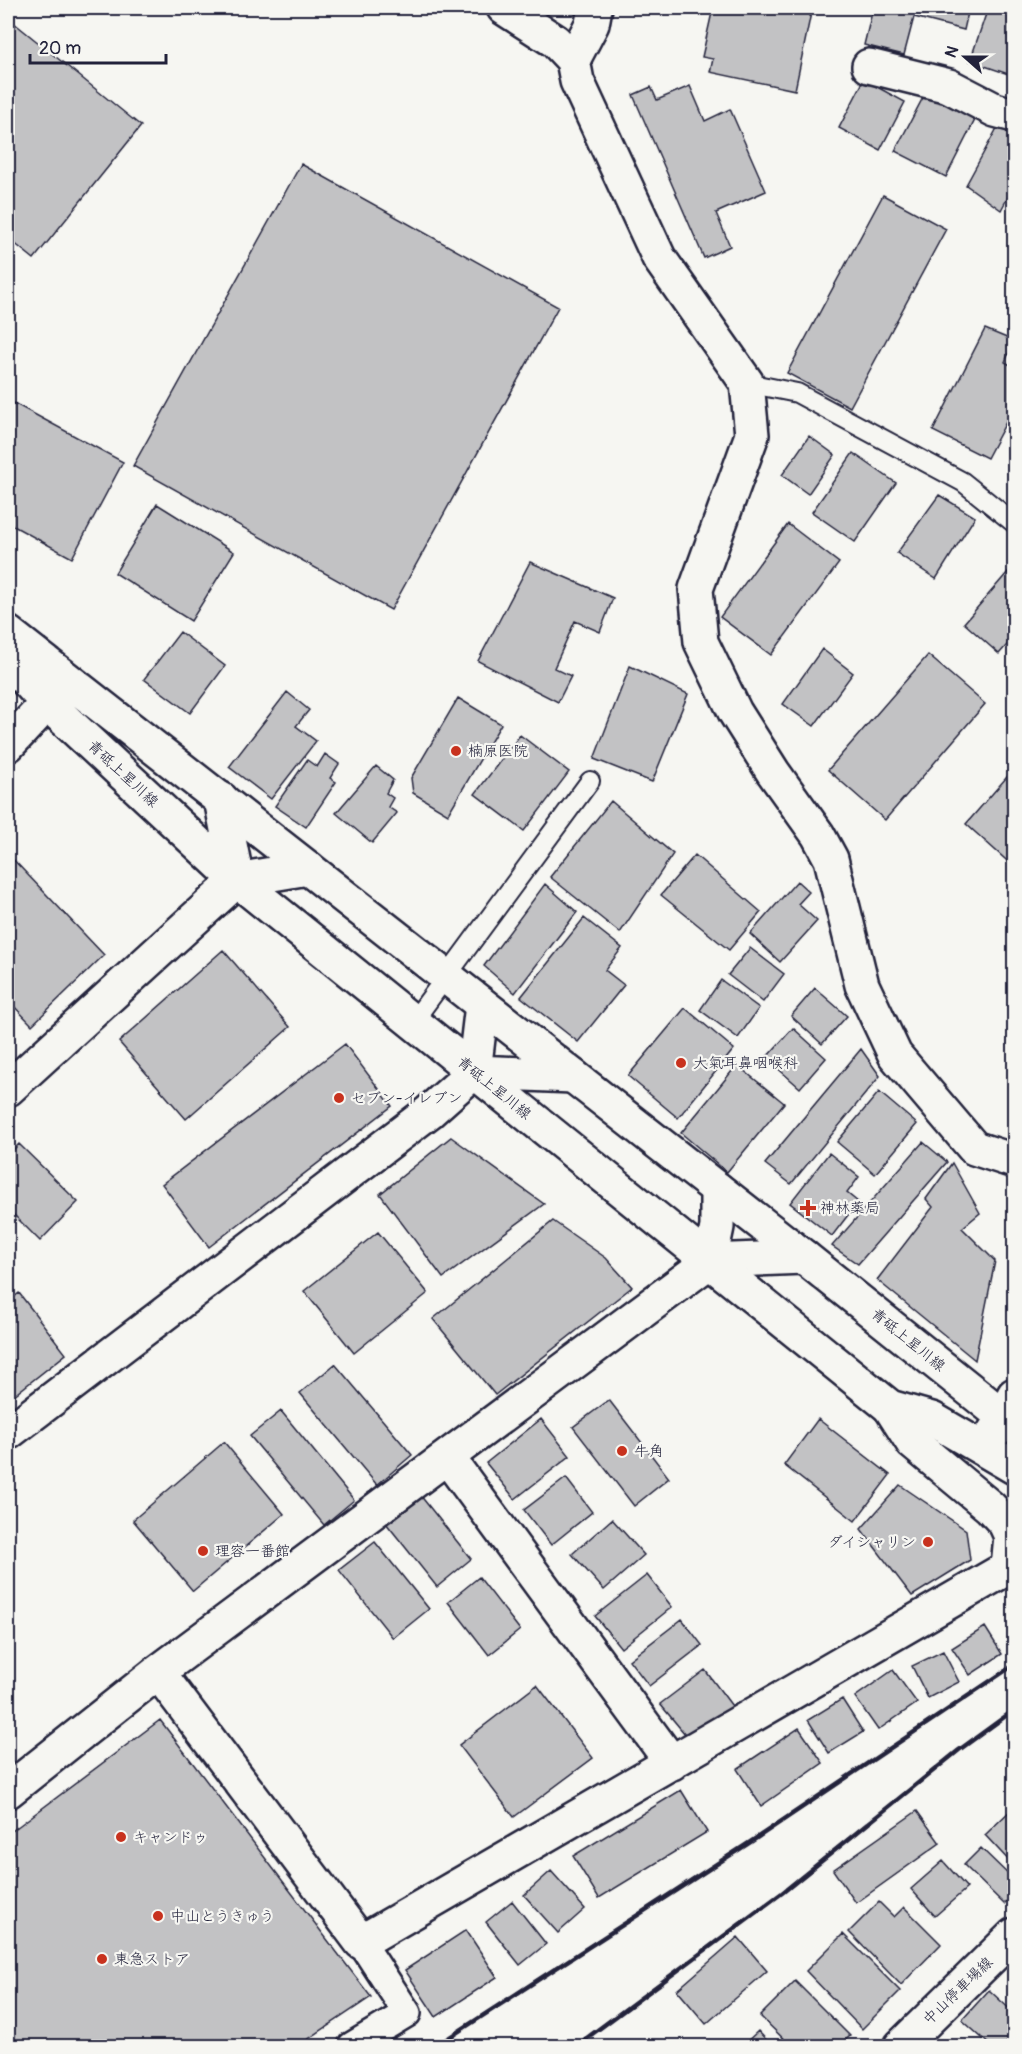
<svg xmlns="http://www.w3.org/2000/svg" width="1022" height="2054" viewBox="0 0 1022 2054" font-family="Pangolin,'Klee One',sans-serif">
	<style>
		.building { fill: #c2c2c4; stroke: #22223b; stroke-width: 1.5 }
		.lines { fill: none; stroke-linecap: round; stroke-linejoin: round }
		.service-casing { stroke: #22223b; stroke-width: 22 }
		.pedestrian-casing { stroke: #22223b; stroke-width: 32 }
		.minor-casing { stroke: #22223b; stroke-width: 38 }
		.secondary-casing { stroke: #22223b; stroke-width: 38 }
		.service { stroke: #f6f6f2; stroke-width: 18 }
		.pedestrian { stroke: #f6f6f2; stroke-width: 27 }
		.minor { stroke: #f6f6f2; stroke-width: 33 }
		.secondary { stroke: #f6f6f2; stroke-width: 33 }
		.rail { stroke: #22223b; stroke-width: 4.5 }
		.poi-dot { fill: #c8321e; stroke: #f6f6f2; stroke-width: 2 }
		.labels { text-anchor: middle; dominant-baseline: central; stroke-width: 4.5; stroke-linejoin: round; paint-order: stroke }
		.poi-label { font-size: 15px; fill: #22223b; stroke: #f6f6f2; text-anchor: start }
		.street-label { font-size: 15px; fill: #22223b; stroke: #f6f6f2 }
	</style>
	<rect width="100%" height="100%" fill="#f6f6f2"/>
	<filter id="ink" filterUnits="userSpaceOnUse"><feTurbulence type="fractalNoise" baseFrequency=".0167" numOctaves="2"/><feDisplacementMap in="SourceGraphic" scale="12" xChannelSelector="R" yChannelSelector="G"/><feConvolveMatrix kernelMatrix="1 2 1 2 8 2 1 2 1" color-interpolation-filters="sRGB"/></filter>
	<g filter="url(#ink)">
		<path class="building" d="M 713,8 L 812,8 L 795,90 L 710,72 L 713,59 L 702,57 Z
			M 873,8 L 969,8 L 964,30 L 914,17 L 904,55 L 864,45 Z
			M 988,8 L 1014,15 L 1014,76 L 970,61 Z
			M 8,18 L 141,126 L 34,259 L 8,238 Z
			M 864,80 L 905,102 L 880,150 L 839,128 Z
			M 690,86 L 705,121 L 730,109 L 766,191 L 716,213 L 730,246 L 704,258 L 633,95 L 651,87 L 657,100 Z
			M 928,88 L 978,114 L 946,177 L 895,151 Z
			M 1002,119 L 1014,128 L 1014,186 L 1001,210 L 966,185 Z
			M 301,164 L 558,307 L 391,610 L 133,466 Z
			M 883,195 L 946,229 L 850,407 L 787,373 Z
			M 985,329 L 1014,341 L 1005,362 L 1014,367 L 1014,407 L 987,458 L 933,431 Z
			M 8,400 L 123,462 L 72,558 L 8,523 Z
			M 809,436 L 835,455 L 808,494 L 782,475 Z
			M 853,453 L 896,483 L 855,542 L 812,512 Z
			M 939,495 L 975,517 L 936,579 L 897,553 Z
			M 157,504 L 234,552 L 191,621 L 115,573 Z
			M 788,524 L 839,563 L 771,655 L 720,617 Z
			M 530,562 L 613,598 L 600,632 L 575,621 L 554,668 L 571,676 L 558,702 L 478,661 Z
			M 1014,565 L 1014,637 L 999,654 L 964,623 Z
			M 180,632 L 225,666 L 190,713 L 144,679 Z
			M 822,649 L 853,673 L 814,726 L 783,704 Z
			M 928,655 L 985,704 L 885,820 L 828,770 Z
			M 630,666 L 688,694 L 652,782 L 594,759 Z
			M 287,692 L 309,710 L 296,726 L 316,741 L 271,799 L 229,767 Z
			M 458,698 L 501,724 L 448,814 L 413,793 L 411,778 Z
			M 520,735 L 569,772 L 524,831 L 475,794 Z
			M 325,754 L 339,764 L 330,778 L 336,782 L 306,827 L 275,806 L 307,760 L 317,767 Z
			M 376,766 L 393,780 L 386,793 L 393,798 L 388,807 L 397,813 L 372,843 L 336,813 Z
			M 1013,770 L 1014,772 L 1014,867 L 966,824 Z
			M 611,801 L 673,854 L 620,933 L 550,877 Z
			M 8,854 L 104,955 L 32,1025 L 8,1000 Z
			M 695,855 L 761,912 L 729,950 L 661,895 Z
			M 797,881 L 809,892 L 798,904 L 817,921 L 780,962 L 750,934 Z
			M 545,884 L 577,912 L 515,993 L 484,966 Z
			M 584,918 L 622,948 L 605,970 L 624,985 L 578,1042 L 521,997 Z
			M 750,948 L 784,974 L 763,1002 L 728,975 Z
			M 223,950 L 290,1027 L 186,1119 L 119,1042 Z
			M 721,980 L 759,1008 L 738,1038 L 700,1010 Z
			M 815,988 L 847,1016 L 822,1044 L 791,1016 Z
			M 685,1008 L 734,1049 L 678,1118 L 628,1076 Z
			M 793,1028 L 826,1058 L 800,1088 L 766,1058 Z
			M 345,1044 L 392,1106 L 209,1247 L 162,1184 Z
			M 861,1049 L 880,1076 L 791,1184 L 765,1164 Z
			M 737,1065 L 784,1103 L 727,1172 L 681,1133 Z
			M 879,1092 L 917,1124 L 875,1174 L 837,1142 Z
			M 451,1137 L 544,1204 L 443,1278 L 380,1194 Z
			M 923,1142 L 947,1162 L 858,1264 L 832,1246 Z
			M 19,1144 L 78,1202 L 40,1241 L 8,1209 L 8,1155 Z
			M 829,1153 L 859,1177 L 847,1193 L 858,1202 L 832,1236 L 790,1203 Z
			M 952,1163 L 980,1213 L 962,1228 L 995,1261 L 975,1360 L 877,1280 L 933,1207 L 926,1199 Z
			M 553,1221 L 606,1258 L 632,1287 L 495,1395 L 433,1319 Z
			M 378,1232 L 428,1293 L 354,1353 L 304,1291 Z
			M 19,1293 L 66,1354 L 8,1400 L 8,1302 Z
			M 335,1364 L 412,1455 L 377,1485 L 300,1393 Z
			M 609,1400 L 669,1478 L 634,1506 L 573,1427 Z
			M 281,1411 L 354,1500 L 324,1525 L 250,1436 Z
			M 541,1419 L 570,1456 L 515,1499 L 486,1463 Z
			M 818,1419 L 890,1475 L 855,1521 L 784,1465 Z
			M 224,1442 L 284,1514 L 193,1591 L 133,1520 Z
			M 566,1478 L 592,1512 L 551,1545 L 524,1510 Z
			M 900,1485 L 966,1530 L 970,1560 L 912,1596 L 861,1529 Z
			M 420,1495 L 471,1559 L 437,1587 L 386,1523 Z
			M 612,1519 L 644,1555 L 604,1590 L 572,1554 Z
			M 375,1542 L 429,1609 L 393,1638 L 339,1570 Z
			M 647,1575 L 672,1607 L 621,1648 L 595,1616 Z
			M 479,1577 L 520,1630 L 489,1655 L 448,1602 Z
			M 682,1619 L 702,1645 L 649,1686 L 629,1660 Z
			M 985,1627 L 1002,1654 L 970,1675 L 952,1648 Z
			M 943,1651 L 959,1682 L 928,1698 L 912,1666 Z
			M 705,1670 L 735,1710 L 685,1734 L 660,1704 Z
			M 893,1670 L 917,1703 L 878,1730 L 855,1697 Z
			M 537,1685 L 593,1758 L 514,1817 L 459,1745 Z
			M 842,1699 L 863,1732 L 829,1753 L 808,1720 Z
			M 160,1720 L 371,1997 L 298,2046 L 8,2046 L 8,1834 Z
			M 799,1728 L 823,1763 L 761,1806 L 737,1769 Z
			M 681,1790 L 707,1832 L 599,1898 L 573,1856 Z
			M 1014,1807 L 1014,1866 L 985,1835 Z
			M 917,1811 L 940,1843 L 856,1903 L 833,1870 Z
			M 981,1848 L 1014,1880 L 1014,1894 L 1004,1904 L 964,1865 Z
			M 943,1861 L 967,1888 L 935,1916 L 911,1889 Z
			M 551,1871 L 585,1909 L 558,1933 L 524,1895 Z
			M 512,1901 L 546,1944 L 520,1965 L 486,1922 Z
			M 879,1902 L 894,1917 L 904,1907 L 941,1944 L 901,1985 L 849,1932 Z
			M 466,1930 L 497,1977 L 436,2017 L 405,1970 Z
			M 843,1934 L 900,1991 L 862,2029 L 806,1971 Z
			M 738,1937 L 767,1971 L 706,2024 L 677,1990 Z
			M 795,1981 L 850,2036 L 839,2046 L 791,2046 L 760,2016 Z
			M 989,1990 L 1014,2013 L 1014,2046 L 991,2046 L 962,2020 Z
			M 758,2031 L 772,2046 L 742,2046 Z"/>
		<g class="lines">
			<defs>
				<path id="service" d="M 747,383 L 797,393 L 963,482 L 1014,523
					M 412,1023 L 590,781"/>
				<path id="pedestrian" d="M 352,2046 L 407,2013 L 361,1942"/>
				<path id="minor" d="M 504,8 L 555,41 L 573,60 L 577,81 L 659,258 L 747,383 L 752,435 L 696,589 L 701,642 L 735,712 L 773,772 L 818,835 L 831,859 L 862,985 L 895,1055 L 974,1148 L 1014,1161
					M 573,60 L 592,24 L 595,8
					M 869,66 L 949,86 L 995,110 L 1014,115
					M 8,745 L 66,683
					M 221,799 L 237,880 L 308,868
					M 482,1005 L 474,1072 L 573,1076
					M 8,1089 L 237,880
					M 717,1189 L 717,1227 L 710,1261 L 804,1257
					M 890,1407 L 913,1443 L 990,1507 L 1005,1523 L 1011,1536 L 1008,1567
					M 8,1433 L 429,1112 L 474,1072
					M 984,1447 L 1004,1417 L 1014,1395
					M 448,1458 L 672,1763
					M 158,1672 L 361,1942 L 1014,1564
					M 8,1791 L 158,1672 L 710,1261"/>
				<path id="secondary" d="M 8,633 L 804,1257 L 1014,1425
					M 8,660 L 48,704 L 237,880 L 890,1407 L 932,1419 L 1014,1467
					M 901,2046 L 1014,1935"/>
			</defs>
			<use href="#service" class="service-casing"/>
			<use href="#pedestrian" class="pedestrian-casing"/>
			<use href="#minor" class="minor-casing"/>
			<use href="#secondary" class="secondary-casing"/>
			<use href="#service" class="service"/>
			<use href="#pedestrian" class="pedestrian"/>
			<use href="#minor" class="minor"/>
			<use href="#secondary" class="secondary"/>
			<path class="rail" d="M 436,2046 L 752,1841 L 1014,1665
				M 576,2046 L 782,1893 L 959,1750 L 1014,1710"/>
		</g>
	</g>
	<g class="poi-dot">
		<circle cx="456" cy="751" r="6"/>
		<circle cx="681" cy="1063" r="6"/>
		<circle cx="339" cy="1098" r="6"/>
		<path d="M805 1199h6v6h6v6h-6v6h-6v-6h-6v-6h6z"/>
		<circle cx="622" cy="1451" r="6"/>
		<circle cx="928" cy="1542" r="6"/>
		<circle cx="203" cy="1551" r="6"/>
		<circle cx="121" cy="1837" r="6"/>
		<circle cx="158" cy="1916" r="6"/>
		<circle cx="102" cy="1959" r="6"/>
	</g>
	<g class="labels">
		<g class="poi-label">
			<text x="468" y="751">楠原医院</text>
			<text x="693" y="1063">大氣耳鼻咽喉科</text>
			<text x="351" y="1098">セブン-イレブン</text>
			<text x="820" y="1208">神林薬局</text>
			<text x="634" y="1451">牛角</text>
			<text x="916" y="1542" text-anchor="end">ダイシャリン</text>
			<text x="215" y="1551">理容一番館</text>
			<text x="133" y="1837">キャンドゥ</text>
			<text x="170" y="1916">中山とうきゅう</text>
			<text x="114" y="1959">東急ストア</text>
		</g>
		<g class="street-label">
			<text transform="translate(123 774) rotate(43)">青砥上星川線</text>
			<text transform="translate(494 1088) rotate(39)">青砥上星川線</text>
			<text transform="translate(908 1340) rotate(39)">青砥上星川線</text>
			<text transform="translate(958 1991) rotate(-44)">中山停車場線</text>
		</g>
	</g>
	<rect width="1022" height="2054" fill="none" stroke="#f6f6f2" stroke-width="30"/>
	<rect x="15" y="15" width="992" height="2024" fill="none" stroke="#22223b" stroke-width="2" filter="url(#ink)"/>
	<g transform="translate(965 57) rotate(291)" stroke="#f6f6f2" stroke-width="4.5" paint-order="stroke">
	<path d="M0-4.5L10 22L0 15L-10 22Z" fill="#22223b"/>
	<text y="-9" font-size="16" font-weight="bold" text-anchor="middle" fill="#22223b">N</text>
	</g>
	<path d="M30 54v9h136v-9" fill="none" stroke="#22223b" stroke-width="3"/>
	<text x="39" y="54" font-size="18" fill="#22223b" stroke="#f6f6f2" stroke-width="4.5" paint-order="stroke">20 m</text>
</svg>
